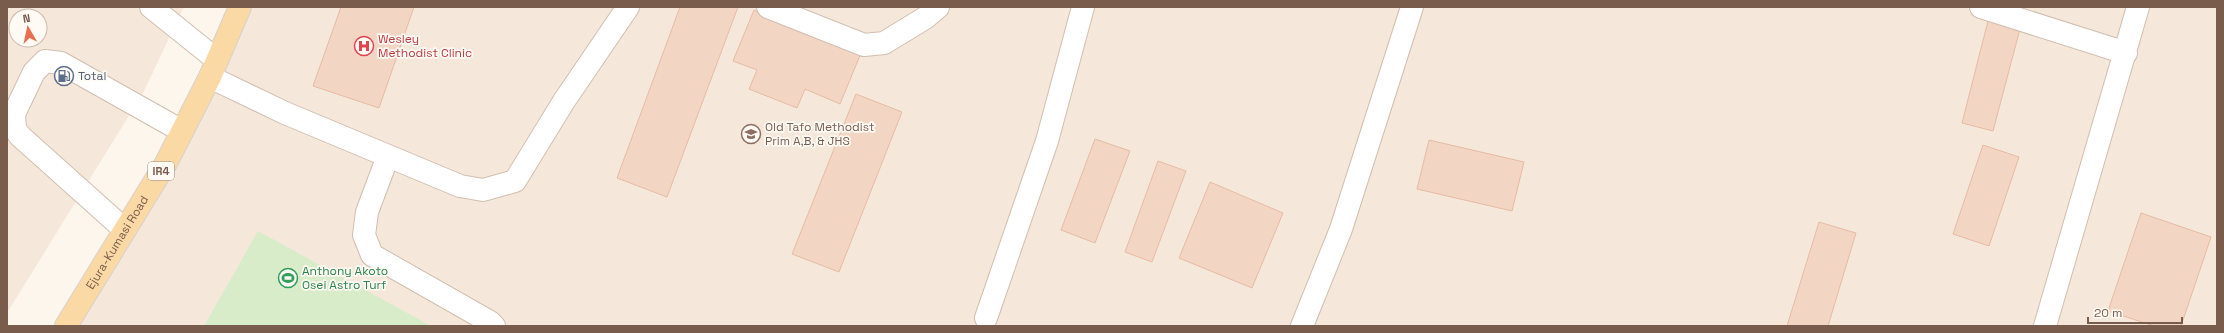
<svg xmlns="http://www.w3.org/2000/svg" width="2224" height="333" viewBox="0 0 2224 333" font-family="'Space Grotesk',sans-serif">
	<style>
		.residential { fill: #f5e8da; fill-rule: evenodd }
		.garden { fill: #d8ecc9 }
		.building { fill: #f3d5c3; stroke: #e6bba3 }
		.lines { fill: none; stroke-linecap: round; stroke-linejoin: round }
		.minor-casing { stroke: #d1beb0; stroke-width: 24 }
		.major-casing { stroke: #dad1cd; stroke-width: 24 }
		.minor { stroke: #fff; stroke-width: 22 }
		.major { stroke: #fbd9a5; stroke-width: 22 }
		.labels { text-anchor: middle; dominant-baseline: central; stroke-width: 3.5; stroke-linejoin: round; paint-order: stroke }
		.shield { fill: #fffaf3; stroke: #a28b7f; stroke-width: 1 }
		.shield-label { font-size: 11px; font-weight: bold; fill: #7a5c4d }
		.health-label { font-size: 12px; fill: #be3a42; stroke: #fffaf3; text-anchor: start }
		.service-label { font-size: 12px; fill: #4e5e75; stroke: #fffaf3; text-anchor: start }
		.education-label { font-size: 12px; fill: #785e54; stroke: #fffaf3; text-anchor: start }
		.street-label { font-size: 12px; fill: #7a5c4d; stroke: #fffaf3 }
		.leisure-label { font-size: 12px; fill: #27864d; stroke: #fffaf3; text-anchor: start }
	</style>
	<rect width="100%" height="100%" fill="#fdf6ec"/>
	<path class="residential" d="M 7,7 L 184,7 L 143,93 L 7,313 ZM 16,16 L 40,16 L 40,40 L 16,40 Z
		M 238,7 L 2217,7 L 2217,326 L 67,326 Z"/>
	<path class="garden" d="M 258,231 L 431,326 L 204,326 Z"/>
	<path class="building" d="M 341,7 L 414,7 L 379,108 L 313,86 Z
		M 680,7 L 738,7 L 667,197 L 617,178 Z
		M 754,10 L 861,53 L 840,104 L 805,89 L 797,108 L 749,89 L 757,70 L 733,61 Z
		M 1988,21 L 2020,29 L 1993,131 L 1962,123 Z
		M 856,94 L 902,112 L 839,272 L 792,254 Z
		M 1095,139 L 1130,151 L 1095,243 L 1061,230 Z
		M 1429,140 L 1524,162 L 1512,211 L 1417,189 Z
		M 1983,145 L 2019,157 L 1989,246 L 1953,234 Z
		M 1158,161 L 1186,171 L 1152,262 L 1125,252 Z
		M 1210,182 L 1283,213 L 1252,288 L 1179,258 Z
		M 2141,213 L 2211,237 L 2181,326 L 2154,326 L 2108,311 Z
		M 1819,222 L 1856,233 L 1828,326 L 1787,326 Z"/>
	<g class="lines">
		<defs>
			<path id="minor" d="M 151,7 L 217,60
				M 768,7 L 864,45 L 884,43 L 925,18 L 938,7
				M 1981,7 L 2126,53
				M 210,77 L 285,113 L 460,186 L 483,190 L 515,181 L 564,101 L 628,7
				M 388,156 L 367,212 L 364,235 L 372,255 L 490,322 L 494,326
				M 125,230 L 20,136 L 15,129 L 14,114 L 34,72 L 45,61 L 61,63 L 182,131
				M 986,318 L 1047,141 L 1083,7
				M 1302,326 L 1341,229 L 1412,7
				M 2045,326 L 2138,7"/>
			<g id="major">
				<path id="s1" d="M 66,326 L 166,163 L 210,77 L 240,7"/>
			</g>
		</defs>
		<use href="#minor" class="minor-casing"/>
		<use href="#major" class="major-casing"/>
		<use href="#minor" class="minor"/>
		<use href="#major" class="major"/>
	</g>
	<defs>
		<symbol id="hospital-ring" viewBox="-11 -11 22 22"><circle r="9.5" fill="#fffaf3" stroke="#e0444e" stroke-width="1.5"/><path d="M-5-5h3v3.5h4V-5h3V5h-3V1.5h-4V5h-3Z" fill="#e0444e"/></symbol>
		<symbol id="fuel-ring" viewBox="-11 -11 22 22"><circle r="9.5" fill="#fffaf3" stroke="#5c6f8a" stroke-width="1.5"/><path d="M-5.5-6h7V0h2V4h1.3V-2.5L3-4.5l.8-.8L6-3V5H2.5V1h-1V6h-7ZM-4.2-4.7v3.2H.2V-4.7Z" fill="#5c6f8a"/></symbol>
		<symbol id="school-ring" viewBox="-11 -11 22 22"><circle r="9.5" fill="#fffaf3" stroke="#8d6e63" stroke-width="1.5"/><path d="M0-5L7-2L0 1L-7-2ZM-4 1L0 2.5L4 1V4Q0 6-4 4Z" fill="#8d6e63"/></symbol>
		<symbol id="stadium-ring" viewBox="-11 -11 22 22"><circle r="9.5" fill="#fffaf3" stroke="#2e9e5b" stroke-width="1.5"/><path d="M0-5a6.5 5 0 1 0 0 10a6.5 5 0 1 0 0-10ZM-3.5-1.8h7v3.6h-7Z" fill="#2e9e5b"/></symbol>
	</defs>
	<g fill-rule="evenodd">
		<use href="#hospital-ring" x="353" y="35" width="22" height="22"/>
		<use href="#fuel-ring" x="53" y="65" width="22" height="22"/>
		<use href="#school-ring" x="740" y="123" width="22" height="22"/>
		<use href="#stadium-ring" x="277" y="267" width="22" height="22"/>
	</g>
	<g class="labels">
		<rect class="shield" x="148" y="162" width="26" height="18" rx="3"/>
		<g class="shield-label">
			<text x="161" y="171">IR4</text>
		</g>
		<g class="health-label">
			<text x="378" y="39">Wesley<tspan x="378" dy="14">Methodist Clinic</tspan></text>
		</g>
		<g class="service-label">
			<text x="78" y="76">Total</text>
		</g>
		<g class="education-label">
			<text x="765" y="127">Old Tafo Methodist<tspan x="765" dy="14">Prim A,B, &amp; JHS</tspan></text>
		</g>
		<g class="street-label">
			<text stroke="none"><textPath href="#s1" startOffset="98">Ejura-Kumasi Road</textPath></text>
		</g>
		<g class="leisure-label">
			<text x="302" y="271">Anthony Akoto<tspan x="302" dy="14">Osei Astro Turf</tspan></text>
		</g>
	</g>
	<rect width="2224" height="333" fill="none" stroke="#7a5c4d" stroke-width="16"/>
	<g transform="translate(28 28) rotate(351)"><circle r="19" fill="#fffaf3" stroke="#cabbb1"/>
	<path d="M0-3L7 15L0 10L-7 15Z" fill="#e76f51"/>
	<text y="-6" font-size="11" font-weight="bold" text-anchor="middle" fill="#7a5c4d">N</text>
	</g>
	<path d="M2088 317v6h94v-6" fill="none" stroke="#7a5c4d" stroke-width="2"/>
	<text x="2094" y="317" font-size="12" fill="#7a5c4d" stroke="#fffaf3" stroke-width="3" paint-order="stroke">20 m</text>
</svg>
